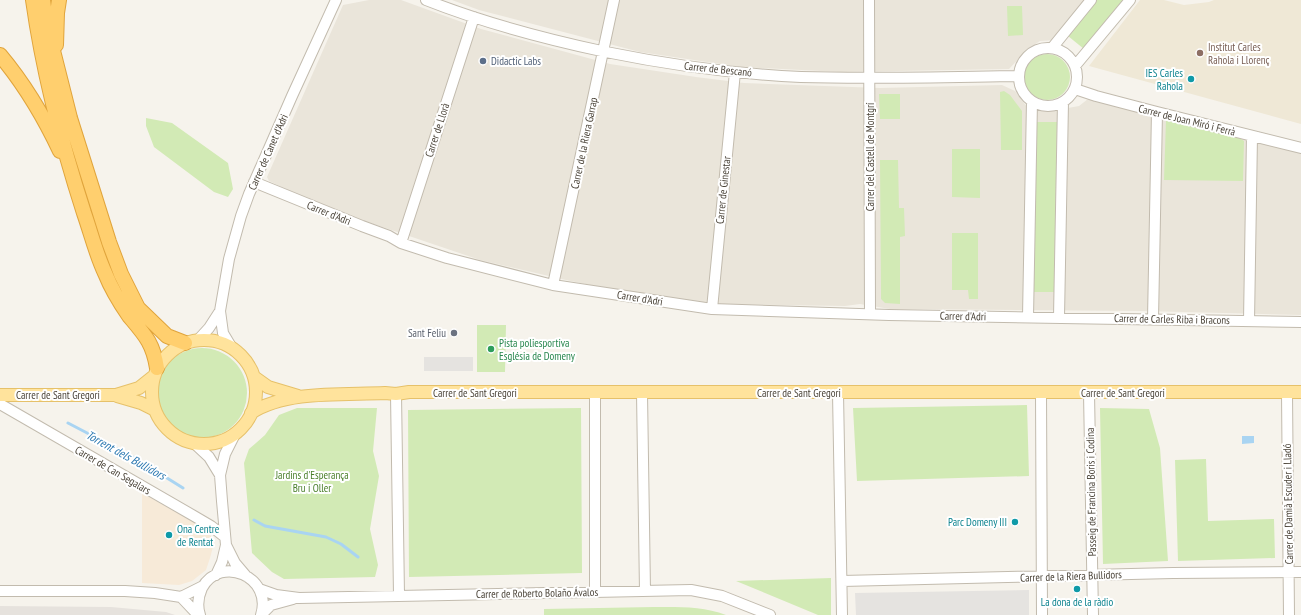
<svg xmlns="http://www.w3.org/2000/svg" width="1301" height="615" viewBox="0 0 1301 615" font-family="'PT Sans Narrow',sans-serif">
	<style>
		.residential { fill: #eae5da }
		.commercial { fill: #f7ead8 }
		.industrial { fill: #e6e2dd }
		.education { fill: #efe8d6 }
		.green { fill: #d2eab5 }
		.parking { fill: #e5e3e0 }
		.water { fill: #a9d4f2 }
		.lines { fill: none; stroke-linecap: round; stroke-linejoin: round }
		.stream { stroke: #a9d4f2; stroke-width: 3 }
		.minor-casing { stroke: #c2bbae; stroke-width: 12 }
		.major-casing { stroke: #e6c16a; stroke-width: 14 }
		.highway-casing { stroke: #e0a43c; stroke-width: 16 }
		.minor { stroke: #fff; stroke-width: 10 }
		.major { stroke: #ffe39c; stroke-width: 12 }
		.highway { stroke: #ffcf6e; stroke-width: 14 }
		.education-dot { fill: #8d6e63; stroke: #fff; stroke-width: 1.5 }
		.service-dot { fill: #5c6f8a; stroke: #fff; stroke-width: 1.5 }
		.culture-dot { fill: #0f9aa8; stroke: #fff; stroke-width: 1.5 }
		.worship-dot { fill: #6b7280; stroke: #fff; stroke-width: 1.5 }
		.leisure-dot { fill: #2e9e5b; stroke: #fff; stroke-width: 1.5 }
		.labels { text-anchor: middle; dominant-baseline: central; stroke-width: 4; stroke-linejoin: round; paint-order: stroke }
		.education-label { font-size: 11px; fill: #785e54; stroke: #fff; text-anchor: start }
		.service-label { font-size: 11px; fill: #4e5e75; stroke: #fff; text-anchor: start }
		.street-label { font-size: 11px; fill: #4b4439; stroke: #fff }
		.culture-label { font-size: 11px; fill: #0d838f; stroke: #fff; text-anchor: end }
		.worship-label { font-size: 11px; fill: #5b616d; stroke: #fff; text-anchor: end }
		.leisure-label { font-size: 11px; fill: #27864d; stroke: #fff; text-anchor: start }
		.park-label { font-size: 11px; fill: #4a7f2a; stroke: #fff }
		.water-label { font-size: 12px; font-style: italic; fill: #2e7ab2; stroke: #fff }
	</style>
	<rect width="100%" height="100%" fill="#f6f3ec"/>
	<path class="residential" d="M 369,0 L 401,0 L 481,29 L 610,64 L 696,77 L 744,83 L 880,88 L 1002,85 L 1015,91 L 1027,107 L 1057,110 L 1079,106 L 1088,99 L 1301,152 L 1301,315 L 1143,311 L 890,309 L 860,304 L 845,306 L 719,304 L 634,294 L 566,280 L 480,260 L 415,238 L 326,208 L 269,181 L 267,177 L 343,5 Z
		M 452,0 L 1088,0 L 1056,40 L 1040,41 L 1028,49 L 1009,69 L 841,72 L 741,67 L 640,52 L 479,10 Z"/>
	<path class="commercial" d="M 142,493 L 194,522 L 209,532 L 214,543 L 210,558 L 206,570 L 192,581 L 179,585 L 142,583 Z"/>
	<path class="industrial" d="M 0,606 L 111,607 L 166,612 L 175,615 L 0,615 Z"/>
	<path class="education" d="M 1140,0 L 1164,0 L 1184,5 L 1209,2 L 1214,0 L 1301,0 L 1301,124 L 1089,66 Z"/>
	<path class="green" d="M 1097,0 L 1124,0 L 1084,49 L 1068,36 Z
		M 1007,6 L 1022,6 L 1023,35 L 1008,36 Z
		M1024 77a23 23 0 1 1 46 0a23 23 0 1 1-46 0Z
		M 1004,91 L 1010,95 L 1022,111 L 1022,150 L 1001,150 L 1000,92 Z
		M 879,94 L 900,94 L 900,119 L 880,119 Z
		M 146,118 L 172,123 L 228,163 L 233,189 L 228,197 L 214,192 L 154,147 L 146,126 Z
		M 1166,120 L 1236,136 L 1244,141 L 1243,181 L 1164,180 Z
		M 1036,122 L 1057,122 L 1054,292 L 1033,292 Z
		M 952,149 L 980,149 L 980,198 L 952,197 Z
		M 880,160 L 898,160 L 899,208 L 904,208 L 905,236 L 900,237 L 900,304 L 885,303 L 881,299 L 881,294 Z
		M 952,233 L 978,233 L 978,299 L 969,299 L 968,290 L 952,290 Z
		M 477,325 L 506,325 L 505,372 L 477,372 Z
		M157 393a45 45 0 1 1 90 0a45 45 0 1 1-90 0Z
		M 1027,405 L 1029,476 L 857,481 L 853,408 Z
		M 297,408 L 377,408 L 373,451 L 379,476 L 370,529 L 378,565 L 375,577 L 284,579 L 272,572 L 252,553 L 244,463 L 249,449 L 265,435 L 279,415 Z
		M 581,408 L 582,573 L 409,577 L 408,410 Z
		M 1100,408 L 1149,409 L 1160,448 L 1168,561 L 1103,564 Z
		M 1206,459 L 1208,521 L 1274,519 L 1275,558 L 1178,561 L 1175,460 Z
		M 831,578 L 831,615 L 818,615 L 736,581 Z
		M 654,607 C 678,607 703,606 726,615 L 544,615 L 544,609 Z"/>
	<path class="parking" d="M 424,357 L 473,357 L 473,371 L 424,371 Z
		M 1029,590 L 1029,615 L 856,615 L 855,593 Z"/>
	<path class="water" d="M 1242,436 L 1254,436 L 1254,443 L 1242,444 Z"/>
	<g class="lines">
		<path class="stream" d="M 68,423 L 135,458 L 183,488
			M 254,520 L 265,526 L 326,537 L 341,544 L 358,557"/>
		<defs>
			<path id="minor" d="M 426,0 C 484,23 545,39 606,52 C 670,65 735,74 801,77 C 874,79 946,77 1019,76
				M 869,0 L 870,314
				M 1052,48 L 1091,0
				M1019 77a29 29 0 1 1 58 0a29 29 0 1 1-58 0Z
				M 1075,66 L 1130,0
				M 1075,89 L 1096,96 L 1157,112 L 1301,148
				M 254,182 L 362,226 L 389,236 L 401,243 L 447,258 L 553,285 L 712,309 L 889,315 L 1301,322
				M 401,243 L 474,17
				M 553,285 L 614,0
				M 712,309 L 735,72
				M 1028,317 L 1032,101
				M 1059,317 L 1063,102
				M 1153,319 L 1157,112
				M 1249,321 L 1252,136
				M 198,340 L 209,328 L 220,311
				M 232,348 L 223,333 L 220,311 L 229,259 L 241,216 L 249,194 L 292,96 L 336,0
				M 595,393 L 595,591
				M 642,393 L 645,591
				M 838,393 L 842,615
				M 1041,393 L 1042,615
				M 1089,393 L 1093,615
				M 1287,393 L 1289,615
				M 396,394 L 399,595
				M 0,404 L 194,516 L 211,526 L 225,537
				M 235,434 L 225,454 L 220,475 L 222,501 L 226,545 L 235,563 L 246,576
				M 194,443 L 209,457 L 220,475
				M 216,575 L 222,562 L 226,545
				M 842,581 L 1173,573 L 1301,572
				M 259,589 L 276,595 L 299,598 L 691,590 L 722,596 L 770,615
				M 0,591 L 125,591 L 155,593 L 181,597 L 198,615
				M 181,597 L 203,586
				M 200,615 C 197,606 198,597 202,588 C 221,554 273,577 261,615
				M 261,615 L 271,605 L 293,599"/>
			<path id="major" d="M152 392a52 52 0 1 1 104 0a52 52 0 1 1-104 0Z
				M 254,377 L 268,387 L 298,396
				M 0,395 L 116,395 L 139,388 L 154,376
				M 117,396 L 141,403 L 155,410
				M 251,413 C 286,390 344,395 385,393 L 396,394 L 409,392 L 1301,392"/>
			<path id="highway" d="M 33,0 C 43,71 62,145 84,213 C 91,233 96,254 105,273 C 111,288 120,303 129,316 C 145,335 153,343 157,368
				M 43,0 L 46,23 L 70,118 L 109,242 L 121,274 L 138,308 L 167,336 L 185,343
				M 56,45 L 57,13 L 59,0
				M 0,55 C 26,86 43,115 60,151"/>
		</defs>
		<use href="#minor" class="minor-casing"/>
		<use href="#major" class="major-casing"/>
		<use href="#highway" class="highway-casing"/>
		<use href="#minor" class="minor"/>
		<use href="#major" class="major"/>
		<use href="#highway" class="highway"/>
	</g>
	<circle class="education-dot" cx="1200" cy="53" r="4"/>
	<circle class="service-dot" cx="483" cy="61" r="4"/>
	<g class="culture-dot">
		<circle cx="1191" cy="79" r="4"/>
		<circle cx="1015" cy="522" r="4"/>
		<circle cx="169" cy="535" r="4"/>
		<circle cx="1077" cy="589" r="4"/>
	</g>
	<circle class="worship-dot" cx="454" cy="333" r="4"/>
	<circle class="leisure-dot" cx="491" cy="349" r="4"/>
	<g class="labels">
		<g class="education-label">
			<text x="1208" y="47">Institut Carles<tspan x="1208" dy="13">Rahola i Llorenç</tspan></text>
		</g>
		<g class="service-label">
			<text x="491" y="61">Didactic Labs</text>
		</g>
		<g class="street-label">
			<text transform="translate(718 69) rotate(6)">Carrer de Bescanó</text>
			<text transform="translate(1187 120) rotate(14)">Carrer de Joan Miró i Ferrà</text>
			<text transform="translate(437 130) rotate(-72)">Carrer de Llorà</text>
			<text transform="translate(584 143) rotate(-78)">Carrer de la Riera Garrap</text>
			<text transform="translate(268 152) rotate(-66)">Carrer de Canet d'Adri</text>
			<text transform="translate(870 157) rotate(-90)">Carrer del Castell de Montgrí</text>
			<text transform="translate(723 190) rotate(-84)">Carrer de Ginestar</text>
			<text transform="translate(329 213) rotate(22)">Carrer d'Adri</text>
			<text transform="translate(640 298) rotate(9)">Carrer d'Adri</text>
			<text transform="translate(963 316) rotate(1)">Carrer d'Adri</text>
			<text transform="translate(1172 319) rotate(1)">Carrer de Carles Riba i Bracons</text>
			<text x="475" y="393">Carrer de Sant Gregori</text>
			<text x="799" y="393">Carrer de Sant Gregori</text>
			<text x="1123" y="393">Carrer de Sant Gregori</text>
			<text x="58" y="395">Carrer de Sant Gregori</text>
			<text transform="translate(113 470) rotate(30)">Carrer de Can Segalars</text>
			<text transform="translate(1091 492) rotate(-91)">Passeig de Francina Boris i Codina</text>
			<text transform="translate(1288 504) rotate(-91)">Carrer de Damià Escuder i Lladó</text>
			<text transform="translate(1071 576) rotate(-2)">Carrer de la Riera Bullidors</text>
			<text transform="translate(537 593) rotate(-1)">Carrer de Roberto Bolaño Ávalos</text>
		</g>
		<g class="culture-label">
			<text x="1183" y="73">IES Carles<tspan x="1183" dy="13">Rahola</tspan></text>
			<text x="1007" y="522">Parc Domeny III</text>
			<text x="177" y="529" text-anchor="start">Ona Centre<tspan x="177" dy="13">de Rentat</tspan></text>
			<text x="1077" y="602" text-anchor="middle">La dona de la ràdio</text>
		</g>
		<g class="worship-label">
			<text x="446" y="333">Sant Feliu</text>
		</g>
		<g class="leisure-label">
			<text x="499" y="343">Pista poliesportiva<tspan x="499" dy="13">Església de Domeny</tspan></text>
		</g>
		<g class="park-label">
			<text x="312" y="475">Jardins d'Esperança<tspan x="312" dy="13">Bru i Oller</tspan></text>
		</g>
		<g class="water-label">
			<text transform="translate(126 455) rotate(29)">Torrent dels Bullidors</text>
		</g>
	</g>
</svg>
